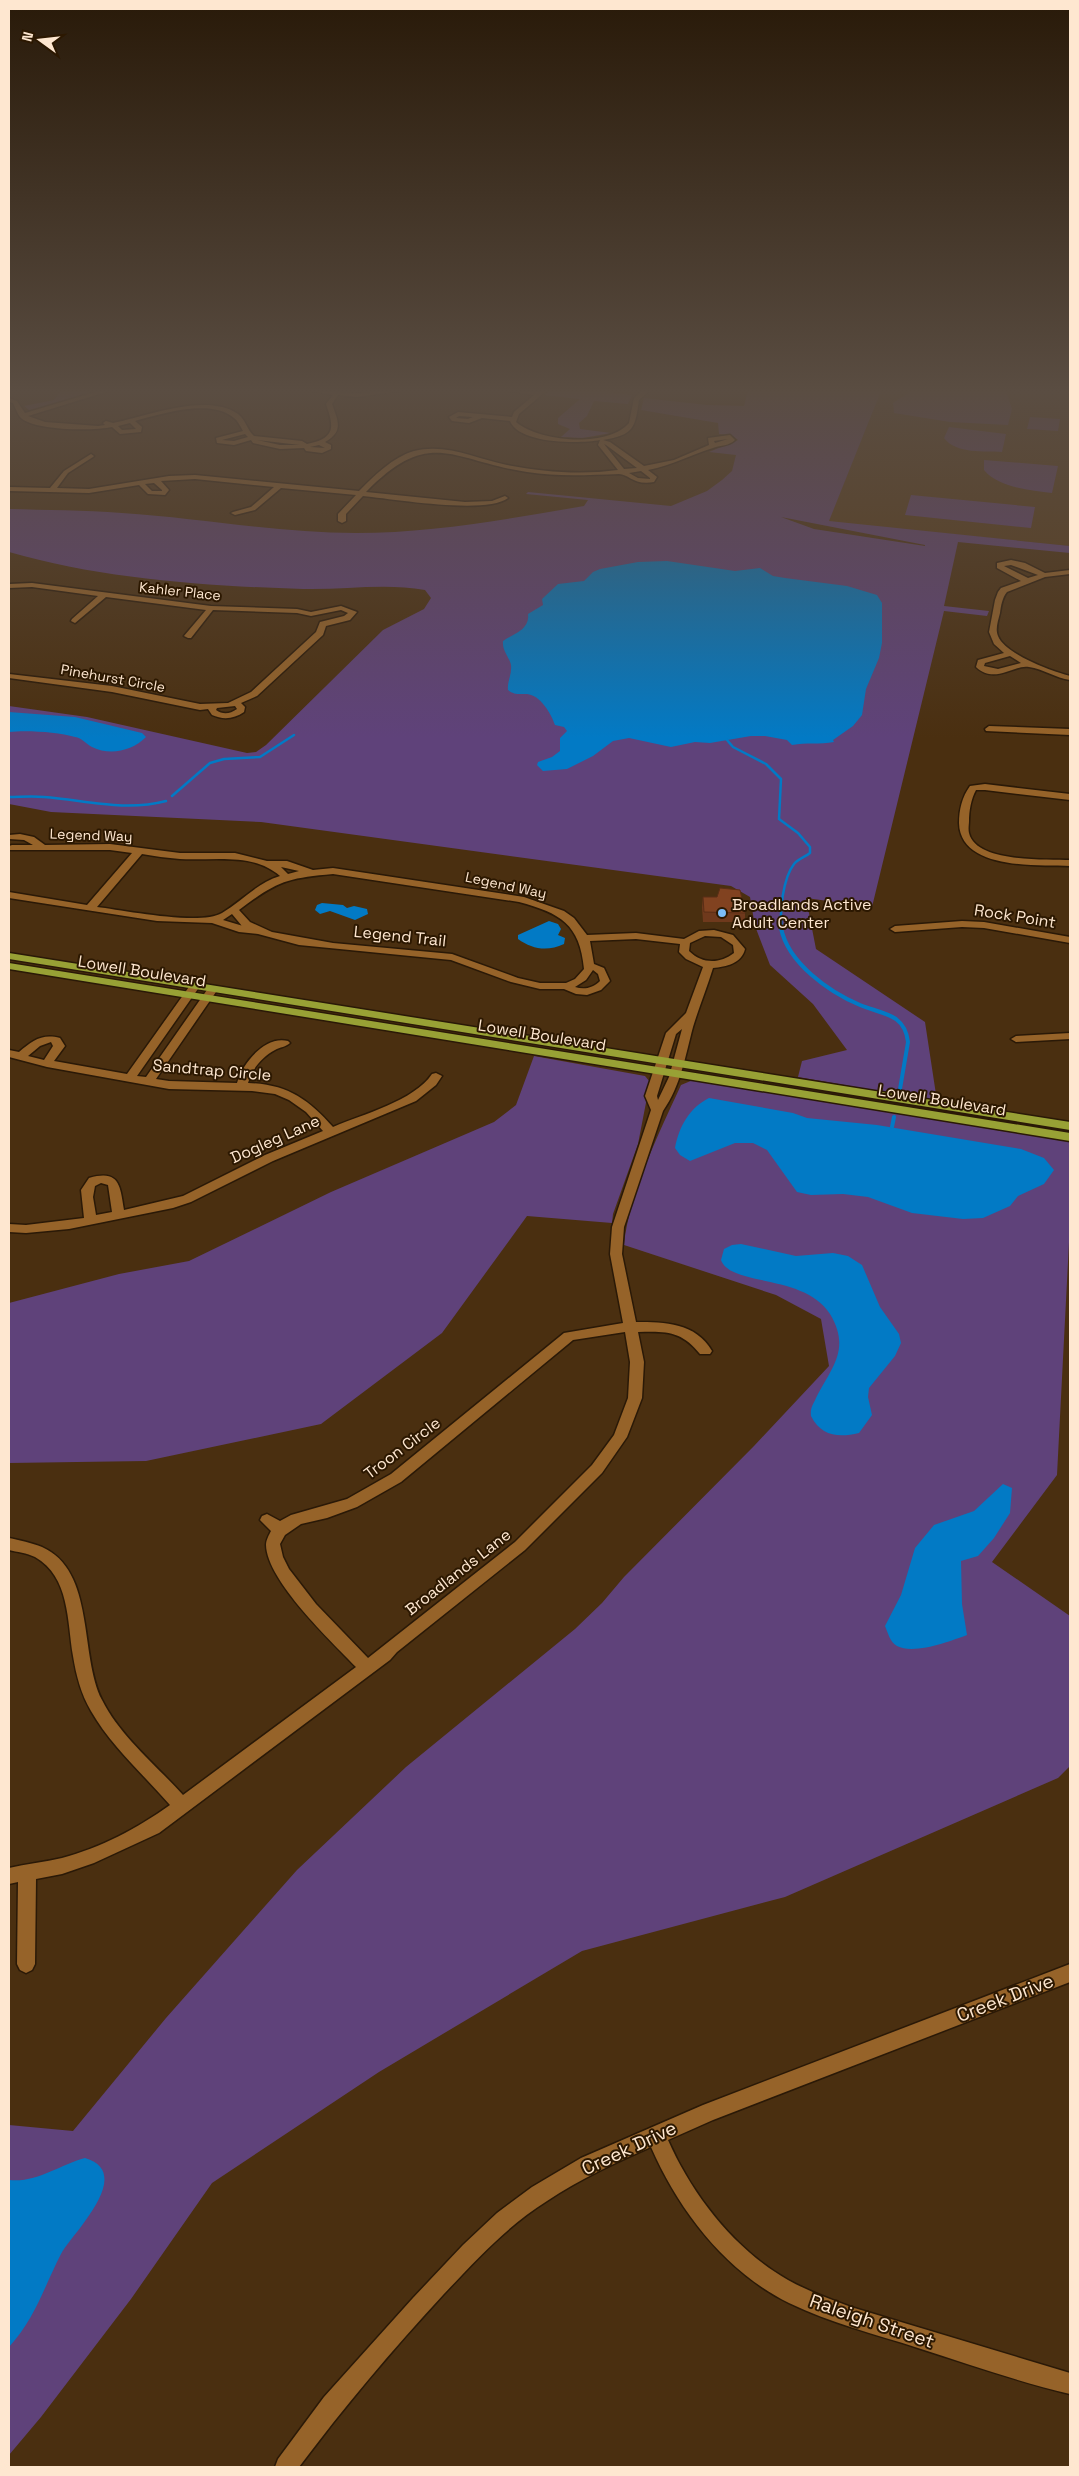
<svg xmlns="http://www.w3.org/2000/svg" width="1079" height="2476" viewBox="0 0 1079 2476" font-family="'Space Grotesk',sans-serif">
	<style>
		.built { fill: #573a17 }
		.green { fill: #5f427a; fill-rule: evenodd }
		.water { fill: #027ac5 }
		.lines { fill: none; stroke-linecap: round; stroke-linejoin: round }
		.stream-far1 { stroke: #027ac5; stroke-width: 2.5 }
		.stream { stroke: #027ac5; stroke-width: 4 }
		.minor-casing { stroke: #2a1907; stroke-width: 3 }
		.major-casing { stroke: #2a1907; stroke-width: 3 }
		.minor { fill: #966329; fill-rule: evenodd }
		.major { fill: #98a135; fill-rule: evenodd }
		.wall { fill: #6f391c }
		.building { fill: #814220; stroke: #5a2e16 }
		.poi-dot { fill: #7cbef9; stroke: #2c1801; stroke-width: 2 }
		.labels { text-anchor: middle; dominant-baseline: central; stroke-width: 4; stroke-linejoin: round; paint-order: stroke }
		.far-street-label { font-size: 14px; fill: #fee7d0; stroke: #2c1801 }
		.poi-label { font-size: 16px; fill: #fee7d0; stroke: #2c1801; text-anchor: start }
		.street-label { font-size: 16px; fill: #fee7d0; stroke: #2c1801 }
		.near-street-label { font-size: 19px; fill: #fee7d0; stroke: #2c1801 }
	</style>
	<rect width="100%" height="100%" fill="#4a2f10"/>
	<path class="built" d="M 881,391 L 1070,391 L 1070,546 L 828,522 Z"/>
	<path class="green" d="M 61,391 L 99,391 L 35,410 L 29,410 L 24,406 L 54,400 Z
		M 549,391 L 596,391 L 632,395 L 628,404 L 594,401 L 587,416 L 579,423 L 580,429 L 611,433 L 583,438 L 561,437 L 570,429 L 558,424 L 558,418 L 580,399 L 544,395 Z
		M 748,391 L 881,391 L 829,521 L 1070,546 L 1070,553 L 958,542 L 944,606 L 989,611 L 987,616 L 944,611 L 872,907 L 806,898 L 816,949 L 925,1022 L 937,1101 L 798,1077 L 802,1061 L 847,1050 L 813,1004 L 770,965 L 755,926 L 750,897 L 731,886 L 261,822 L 51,812 L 9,804 L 9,706 L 87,717 L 247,753 L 256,752 L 266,745 L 383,630 L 424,609 L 431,598 L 425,590 C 385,583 344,590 303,589 C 206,586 102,579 9,552 L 9,509 C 46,510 84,510 122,513 C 200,518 277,533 356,533 C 433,533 508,519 584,506 L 588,500 L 526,494 L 528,492 L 671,506 L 707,491 L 722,480 L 732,471 L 736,455 L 709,452 L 738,440 L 733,436 L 719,434 L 718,423 L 641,410 L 644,398 L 707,405 L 744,406 ZM 781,517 L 925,545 L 925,546 L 814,529 Z
		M 911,391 L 1006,391 L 1012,409 L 1008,425 L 950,422 L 894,413 L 893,403 Z
		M 1030,417 L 1060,419 L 1058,431 L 1027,429 Z
		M 949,427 L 1006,434 L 1002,452 C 985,451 956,454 944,438 Z
		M 984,460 L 1058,466 L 1052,493 C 1030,490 999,488 984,470 Z
		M 911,495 L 1035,507 L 1031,528 L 905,515 Z
		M 534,1056 L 645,1076 L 650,1082 L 638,1144 L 613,1214 L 612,1223 L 527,1216 L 442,1333 L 321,1424 L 146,1461 L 9,1463 L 9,1303 L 119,1274 L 189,1261 L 331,1192 L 494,1122 L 516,1105 Z
		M 693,1080 L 1070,1142 L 1070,1223 L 1057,1475 L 992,1562 L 1070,1616 L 1070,1766 L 1058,1778 L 785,1897 L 582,1951 L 379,2072 L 212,2183 L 131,2299 L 41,2417 L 9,2455 L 9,2125 L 73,2131 L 166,2018 L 297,1870 L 406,1767 L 575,1629 L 602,1603 L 624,1577 L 754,1446 L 829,1366 L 821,1319 L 776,1295 L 624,1245 C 629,1194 659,1133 681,1085 Z"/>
	<path class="water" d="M 667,561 L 735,571 L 760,568 L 773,576 L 785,578 L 847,586 L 877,595 L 882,603 L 882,643 L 879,658 L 866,689 L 862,715 L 853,726 L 833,740 L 834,742 C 820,745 806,742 792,745 L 787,740 L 765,736 L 751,736 L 710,743 L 695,742 L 671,747 L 629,738 L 613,741 L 593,756 L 567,769 L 543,771 L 537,765 L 538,762 L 552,757 L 560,751 L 560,738 L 567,731 L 564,727 L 555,725 C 551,713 540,695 527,694 C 519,694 514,695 508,690 C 507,681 512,675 511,665 C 509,656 502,651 503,641 C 513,634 530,630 528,614 L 543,605 L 542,599 L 558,584 L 584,581 L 593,572 L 600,569 L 638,562 Z
		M 9,712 L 75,717 L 142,733 L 146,737 C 132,751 110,756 92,747 C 86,744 82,738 75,737 C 58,732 27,730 9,732 Z
		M 322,903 L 343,905 L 347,908 L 354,906 L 367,909 L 368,914 L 355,920 L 330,911 L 320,914 L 315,910 L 317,905 Z
		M 549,921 L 558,924 L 561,929 L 558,935 L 565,938 L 564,944 C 547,952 532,949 518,939 L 518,935 Z
		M 709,1098 L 793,1113 L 807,1118 L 877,1125 L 1021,1149 L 1044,1158 L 1054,1170 L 1044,1184 L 1018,1196 L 1010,1206 L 983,1218 L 963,1219 L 912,1213 L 868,1197 L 843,1194 L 811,1195 L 797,1192 L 767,1150 L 753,1143 L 735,1143 L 690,1161 L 680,1155 L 675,1148 C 679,1127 689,1108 709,1098 Z
		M 741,1244 L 796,1256 L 833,1253 L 848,1256 L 862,1265 L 880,1307 L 899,1334 L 901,1343 L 895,1356 L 869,1388 L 868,1397 L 872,1415 L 859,1433 C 838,1438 821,1436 811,1416 C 810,1408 813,1405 816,1398 C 832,1367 851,1349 830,1314 C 804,1273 731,1287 721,1260 L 724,1249 L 732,1245 Z
		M 1003,1484 L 1012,1488 L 1010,1513 L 994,1538 L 978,1556 L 961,1561 L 962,1604 L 967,1635 C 951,1641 914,1655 897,1646 C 890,1642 888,1633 885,1626 L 901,1595 L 915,1548 L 934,1525 L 974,1511 Z
		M 85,2158 C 136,2173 72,2234 61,2254 C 44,2287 35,2319 9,2347 L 9,2180 C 37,2183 59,2165 85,2158 Z"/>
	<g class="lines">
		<path class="stream-far1" d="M 727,740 L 733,747 L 766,764 L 781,779 L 779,819 L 798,833 L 810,847 L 810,853 C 805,857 798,859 794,864 C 783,878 779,913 782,929
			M 172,796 L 210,763 L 224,759 L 260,757 L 294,735
			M 9,797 C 20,797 32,796 44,797 C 85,800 124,812 166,801"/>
		<path class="stream" d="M 781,928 C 788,963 829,992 860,1005 C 872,1010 885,1012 896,1019 C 904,1025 907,1033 908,1042 L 900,1089
			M 892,1127 L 894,1117"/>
		<defs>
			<path id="minor" d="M 99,391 L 109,391 L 28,416 L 45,422 L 98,426 L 105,425 L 103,423 L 106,421 L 113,423 C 147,416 207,392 238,414 C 246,420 247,430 254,436 L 302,441 L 307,444 C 336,438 334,427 326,404 L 333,395 L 312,391 L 357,393 L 399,391 L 357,397 L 338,395 L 332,404 C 338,421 344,431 325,442 L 331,445 L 331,449 L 322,453 L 306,451 L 304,448 L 280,449 L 253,443 L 251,440 L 234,445 L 217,443 L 216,438 L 243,431 C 240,426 238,421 234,418 C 211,398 161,414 135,421 L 142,427 L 141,432 L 120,434 L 112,427 C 93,431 33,431 20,417 C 17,413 15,407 13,403 L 9,402 L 9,398 L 17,401 L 25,413 ZM 130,423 L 136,429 L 122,430 L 118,426 ZM 245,434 L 248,437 L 234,441 L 222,440 ZM 257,440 L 300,445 L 301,445 L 280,445 ZM 319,445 L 325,448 L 310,447 Z
				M 510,391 L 546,391 L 519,414 L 516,422 C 539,442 608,448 629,423 L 634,398 L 642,391 L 649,391 L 639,400 C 635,428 634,435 603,440 L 610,442 L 644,466 L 674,460 L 709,445 L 708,438 L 730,435 L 735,440 C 729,446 721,445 713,448 C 690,455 673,465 648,470 L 657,477 L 654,482 C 634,486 629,474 619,474 C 588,475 558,477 527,472 C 451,461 431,426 366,492 L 465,502 L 492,501 L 505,496 L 508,498 C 486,515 394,499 363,496 L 346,514 L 346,521 L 342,523 L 338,521 L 338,514 L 356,495 L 281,488 L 255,510 L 235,515 L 231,513 L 233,512 L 251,507 L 274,487 L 195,479 L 161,481 L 169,490 L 165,495 L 148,494 L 139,485 L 89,493 L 9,491 L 9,487 L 50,488 L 64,471 L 91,454 L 94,456 L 93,457 L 68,473 L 57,488 L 89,489 L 169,476 L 195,475 L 359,491 C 374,476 393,457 414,451 C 447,443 476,459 507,465 C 543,472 581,475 618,470 L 598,445 L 600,440 C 579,444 519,444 510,421 L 482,418 L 469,423 L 452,421 L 449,417 L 458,412 L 512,417 L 514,412 L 534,395 ZM 459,416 L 473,417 L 468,419 L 456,418 ZM 728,439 L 715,443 L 714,441 ZM 604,444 L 606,445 L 637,468 L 624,469 ZM 641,471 L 650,478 L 650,479 L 638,478 L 629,473 ZM 154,483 L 162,490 L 162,491 L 152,491 L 145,484 Z
				M 1011,560 L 1025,563 L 1045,573 L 1070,570 L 1070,574 L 1045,577 L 1007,592 C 1002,598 1001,606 1000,613 C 998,621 995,629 998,636 C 1005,654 1051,671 1070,676 L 1070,680 C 1056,678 1043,669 1029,667 C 1014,664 995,685 976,667 L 978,660 L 1004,653 L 994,644 L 989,632 L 995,600 L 998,592 L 1001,588 L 1021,581 L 997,568 L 997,563 ZM 1011,565 L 1038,575 L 1028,578 L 1004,566 ZM 1010,656 L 1021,663 L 998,669 L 984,666 L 985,663 Z
				M 32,583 L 211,606 L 297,609 L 311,612 L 341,606 L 357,612 L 350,620 L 326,626 L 323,635 L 257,696 L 241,703 L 245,707 L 244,712 C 234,719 223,720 212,715 L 208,709 L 200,710 L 112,692 L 9,678 L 9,674 L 112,686 L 200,704 L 228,703 L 251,692 L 316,632 L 320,622 L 344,616 L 348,613 L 341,610 L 311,616 L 297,613 L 213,610 L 191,638 L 188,638 L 184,636 L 206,610 L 106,597 L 75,623 L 71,621 L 72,619 L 98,596 L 32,587 L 9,588 L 9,584 ZM 235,706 L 237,709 C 230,714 223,715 216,710 L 217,708 Z
				M 989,726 L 1070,729 L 1070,735 L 986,731 L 985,729 Z
				M 985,784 L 1070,794 L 1070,800 L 985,790 L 976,790 C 971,799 969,811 969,821 C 969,824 968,829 969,833 C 976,863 1046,859 1070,860 L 1070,866 C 1037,865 960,870 959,823 C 959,810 962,797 970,786 Z
				M 20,834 L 34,837 L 45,845 L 110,844 L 180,853 L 235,853 L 267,861 L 287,861 L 313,870 L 333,868 L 524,897 L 564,911 L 574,918 L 587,935 L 636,933 L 684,939 L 699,931 L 714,930 L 733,935 L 745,949 C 742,963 726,967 713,968 C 707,988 699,1007 693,1027 C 685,1057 681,1085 663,1111 L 624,1227 L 622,1254 L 636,1322 C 665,1322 696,1323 712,1351 L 710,1354 L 700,1354 C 682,1331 666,1331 638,1332 L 644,1362 L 642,1398 L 627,1437 L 602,1473 L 525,1550 L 397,1652 L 390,1660 L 159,1833 L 94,1863 L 62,1874 L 36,1879 L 35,1964 L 32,1970 L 26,1973 L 20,1970 L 17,1964 L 18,1882 L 9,1884 L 9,1868 C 26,1864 45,1862 62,1858 C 100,1848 138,1828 170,1805 C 143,1774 111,1746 91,1711 C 81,1694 76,1675 73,1656 C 67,1621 70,1577 35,1557 C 27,1553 17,1552 9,1550 L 9,1538 C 19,1540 32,1543 42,1547 C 96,1571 79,1655 102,1700 C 120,1736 156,1765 183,1795 L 356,1667 C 331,1641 267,1581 266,1545 C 266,1540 269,1535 271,1531 L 260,1520 L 262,1516 L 267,1514 L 280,1521 L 291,1515 L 347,1499 L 391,1474 L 564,1333 L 623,1323 L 610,1254 L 612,1227 L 651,1110 L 645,1096 L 666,1033 L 686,1013 L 703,967 L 686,959 L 679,952 L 680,944 L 636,939 L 590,941 L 594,964 L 604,968 L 610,981 L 601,990 L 587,995 L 576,994 L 564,989 L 540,989 L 511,982 L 451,960 L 299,945 L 258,934 L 239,932 L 212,923 L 157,921 L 9,898 L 9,892 L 87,905 L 132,853 L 110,850 L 9,850 L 9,846 L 12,845 L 33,845 L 24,840 L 9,839 L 9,835 ZM 142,854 C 154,856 167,858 180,859 C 213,861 253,852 280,876 C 257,883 242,901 222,913 C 200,926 123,910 97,907 ZM 281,867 L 299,871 L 288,874 ZM 333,874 L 519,902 C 560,913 580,924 584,969 L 575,979 L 566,983 L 540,983 L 518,978 L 452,954 L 333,943 L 272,932 L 250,922 L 239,910 C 276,882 286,878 333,874 ZM 232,914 L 242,926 L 243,926 L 223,920 ZM 705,936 L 721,937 L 733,945 L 734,953 C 720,964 702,964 689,951 L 690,943 ZM 593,970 L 598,974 L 600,981 C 593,988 584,990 575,987 L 586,980 ZM 682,1029 L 669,1077 L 658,1100 L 657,1096 L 676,1034 ZM 625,1332 L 630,1362 L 628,1398 L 614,1435 L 592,1465 L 515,1542 L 368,1658 L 316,1604 L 289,1569 L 283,1557 L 280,1544 L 285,1535 L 301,1524 L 327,1518 L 357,1507 L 401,1482 L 573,1340 Z
				M 962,921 L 984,922 L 1070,937 L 1070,943 L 984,928 L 962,927 L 895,932 L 890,929 L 895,926 Z
				M 195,983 L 200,986 L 137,1076 L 146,1077 L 209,987 L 213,986 L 218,989 L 156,1079 L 169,1081 L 237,1083 C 242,1064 265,1035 288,1041 L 290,1043 C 286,1047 280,1047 275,1050 C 262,1057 252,1069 248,1083 C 287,1084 308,1099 333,1127 C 363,1114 414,1101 432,1074 L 436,1073 L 442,1076 L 436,1085 L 416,1101 L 273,1161 L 191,1202 L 173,1208 L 69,1229 L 26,1233 L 9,1232 L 9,1224 L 26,1225 L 84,1218 L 81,1190 L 89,1178 C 120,1169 120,1186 124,1210 L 183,1196 L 265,1155 L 323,1131 L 306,1112 L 289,1100 L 275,1094 L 252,1091 L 169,1089 L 47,1067 L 9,1057 L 9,1050 L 19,1052 C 32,1041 42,1033 60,1038 L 65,1046 L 54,1061 L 127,1074 L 191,984 ZM 51,1042 L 53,1046 L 44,1060 L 28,1056 L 40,1046 ZM 101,1183 L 108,1185 L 112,1212 L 96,1215 L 93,1197 L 95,1186 Z
				M 1070,1033 L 1070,1039 L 1016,1042 L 1011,1039 L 1016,1036 Z
				M 1070,1964 L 1070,1982 L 713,2120 L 668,2140 C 692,2195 735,2250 788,2280 C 808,2291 829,2299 851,2307 L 1070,2373 L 1070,2394 C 1019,2382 968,2364 918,2348 C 875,2334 830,2323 789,2303 C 726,2272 679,2211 651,2147 C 615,2163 580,2179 547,2201 C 507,2226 475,2261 443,2295 C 392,2350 344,2407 299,2467 L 275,2467 L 278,2459 L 324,2397 L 413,2298 L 463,2245 L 497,2213 L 532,2187 L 581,2158 L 703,2105 Z"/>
			<path id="major" d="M 9,953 L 1070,1122 L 1070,1130 L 9,959 Z
				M 9,963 L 1070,1133 L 1070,1141 L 9,969 Z"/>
		</defs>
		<use href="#minor" class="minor-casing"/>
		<use href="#major" class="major-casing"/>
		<use href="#minor" class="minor"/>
		<use href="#major" class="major"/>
	</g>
	<path class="wall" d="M 703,897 L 745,913 L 745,922 L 703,922 L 702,907 Z"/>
	<path class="building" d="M 720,888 L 740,890 L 745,913 L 704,912 L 703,897 L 717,897 Z"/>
	<linearGradient id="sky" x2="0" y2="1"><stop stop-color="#291a09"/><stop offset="0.53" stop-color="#5a4d42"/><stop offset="1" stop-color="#5a4d42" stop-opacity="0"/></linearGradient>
	<rect width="1079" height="738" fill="url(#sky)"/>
	<circle class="poi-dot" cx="722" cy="913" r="5"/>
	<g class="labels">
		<g class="far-street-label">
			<text transform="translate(180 591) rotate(6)">Kahler Place</text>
			<text transform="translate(113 678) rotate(10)">Pinehurst Circle</text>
			<text transform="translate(91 835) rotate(2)">Legend Way</text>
			<text transform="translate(506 885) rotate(12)">Legend Way</text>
		</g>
		<g class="poi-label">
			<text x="732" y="904">Broadlands Active<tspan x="732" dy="18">Adult Center</tspan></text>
		</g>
		<g class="street-label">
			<text transform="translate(1015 916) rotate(9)">Rock Point</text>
			<text transform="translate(400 936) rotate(6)">Legend Trail</text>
			<text transform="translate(142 971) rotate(9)">Lowell Boulevard</text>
			<text transform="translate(542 1035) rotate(9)">Lowell Boulevard</text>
			<text transform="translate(212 1070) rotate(5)">Sandtrap Circle</text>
			<text transform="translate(942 1100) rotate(9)">Lowell Boulevard</text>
			<text transform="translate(275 1139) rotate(-24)">Dogleg Lane</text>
			<text transform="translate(402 1448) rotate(-37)">Troon Circle</text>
			<text transform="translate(458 1572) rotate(-38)">Broadlands Lane</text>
		</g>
		<g class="near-street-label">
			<text transform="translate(1005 1998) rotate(-21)">Creek Drive</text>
			<text transform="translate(629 2148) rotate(-25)">Creek Drive</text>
			<text transform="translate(872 2321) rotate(19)">Raleigh Street</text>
		</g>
	</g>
	<rect width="1079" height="2476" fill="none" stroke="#fee7d0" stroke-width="20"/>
	<g transform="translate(40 40) rotate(285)" stroke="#2c1801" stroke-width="4" paint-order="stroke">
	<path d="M0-4L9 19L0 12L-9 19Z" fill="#fee7d0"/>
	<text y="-8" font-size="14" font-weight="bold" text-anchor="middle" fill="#fee7d0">N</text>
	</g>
</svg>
